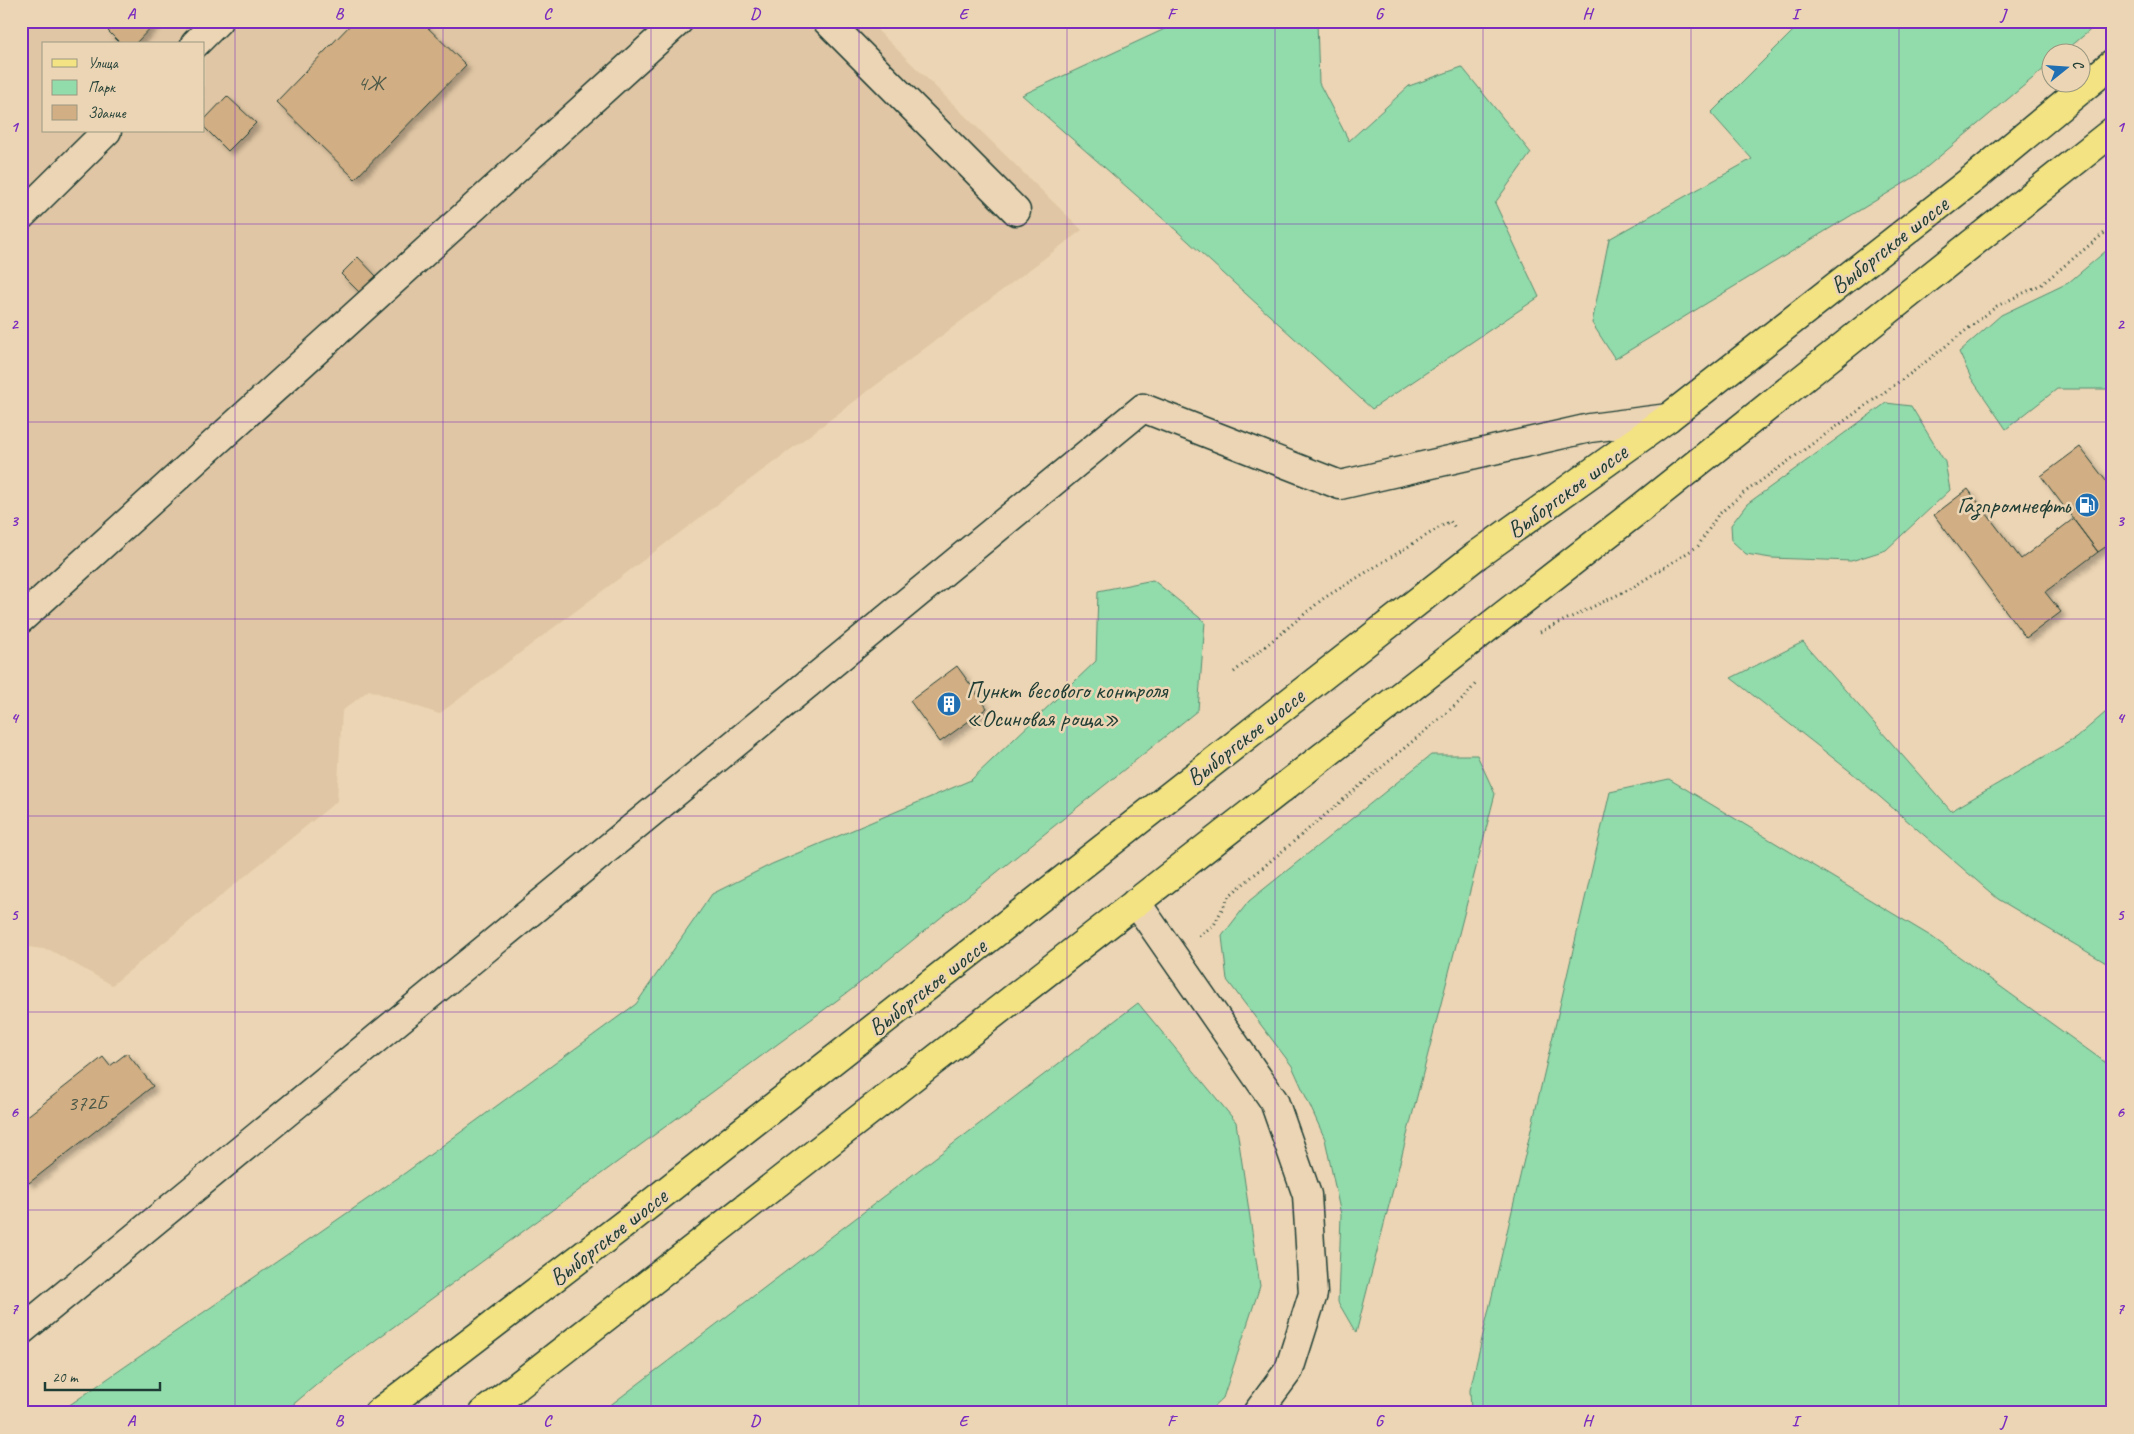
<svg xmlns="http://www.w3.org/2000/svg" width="2134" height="1434" viewBox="0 0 2134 1434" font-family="Caveat,sans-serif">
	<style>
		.built { fill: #e0c6a4; fill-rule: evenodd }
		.green { fill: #92dbab; stroke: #588c70 }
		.building { fill: #d1ae84; stroke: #1f3d34; filter: url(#shadow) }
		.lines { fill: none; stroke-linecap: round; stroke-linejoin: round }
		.minor-casing { stroke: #1f3d34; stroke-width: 31 }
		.major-casing { stroke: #1f3d34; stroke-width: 31 }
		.path { stroke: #1f3d34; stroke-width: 3; stroke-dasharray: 1 4; stroke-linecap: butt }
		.minor { stroke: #ecd5b4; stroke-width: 28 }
		.major { stroke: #f4e382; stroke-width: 28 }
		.grid { fill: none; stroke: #7b2cbf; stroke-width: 1; stroke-opacity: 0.55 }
		.labels { text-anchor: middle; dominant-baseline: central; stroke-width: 5; stroke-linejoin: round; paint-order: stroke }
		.number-label { font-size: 21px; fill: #4c5948 }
		.street-label { font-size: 24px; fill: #1f3d34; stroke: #ecd5b4 }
		.poi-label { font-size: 24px; fill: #1f3d34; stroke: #ecd5b4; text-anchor: end }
		.neatline { fill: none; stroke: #7b2cbf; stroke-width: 2 }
		.grid-label { font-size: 16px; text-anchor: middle; font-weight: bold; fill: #7b2cbf }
	</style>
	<defs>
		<filter id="shadow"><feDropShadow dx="4.5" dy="4.5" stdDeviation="2.5" flood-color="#0004"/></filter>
	</defs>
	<rect width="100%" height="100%" fill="#ecd5b4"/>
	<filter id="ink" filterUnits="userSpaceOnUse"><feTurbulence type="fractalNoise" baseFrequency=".02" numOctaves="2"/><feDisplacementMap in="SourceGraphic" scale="10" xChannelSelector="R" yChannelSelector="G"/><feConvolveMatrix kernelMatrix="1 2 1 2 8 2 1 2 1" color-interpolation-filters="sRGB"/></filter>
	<g filter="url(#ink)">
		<path class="built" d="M 21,21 L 868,21 L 1082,230 L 439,714 L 369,690 L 342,711 L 337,801 L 112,985 L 50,950 L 21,946 ZM 44,44 L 204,44 L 204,131 L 44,131 Z"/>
		<path class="green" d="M 1182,21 L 1317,21 L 1319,83 L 1349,141 L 1409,86 L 1462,67 L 1531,153 L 1495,203 L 1539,297 L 1372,409 L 1177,231 L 1022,95 Z
			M 1803,21 L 2101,21 L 2064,52 L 2052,52 L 2051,63 L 1916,176 L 1615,359 L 1592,323 L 1609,239 L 1752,159 L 1711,113 Z
			M 2113,245 L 2113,389 L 2057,389 L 2006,429 L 1971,378 L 1959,352 L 2001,315 L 2068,283 Z
			M 1886,403 L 1911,406 L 1945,462 L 1950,490 L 1886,550 L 1851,561 L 1771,558 L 1746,554 L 1732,541 L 1731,525 L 1747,504 Z
			M 1153,580 L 1205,622 L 1198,710 L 851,990 L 328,1375 L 283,1413 L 58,1413 L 405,1173 L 636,1004 L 712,894 L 772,864 L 971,780 L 1096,661 L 1098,591 Z
			M 1803,642 L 1951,811 L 2076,738 L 2113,706 L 2113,967 L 1998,899 L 1851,772 L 1731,678 Z
			M 1431,755 L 1477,755 L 1495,794 L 1356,1333 L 1338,1302 L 1341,1215 L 1325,1139 L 1292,1066 L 1227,980 L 1222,936 L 1249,901 Z
			M 1669,779 L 1932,937 L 2113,1068 L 2113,1413 L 1471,1413 L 1470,1390 L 1610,792 Z
			M 1138,1003 L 1236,1122 L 1260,1286 L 1223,1398 L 1207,1413 L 600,1413 Z"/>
		<path class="building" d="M 118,21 L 157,21 L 135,44 L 121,44 L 108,31 Z
			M 354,21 L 421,21 L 466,65 L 355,179 L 276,102 Z
			M 227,96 L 256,123 L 228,151 L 204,127 L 204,120 Z
			M 358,257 L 376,276 L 360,293 L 341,274 Z
			M 2080,447 L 2113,490 L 2113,542 L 2098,552 L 2041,476 Z
			M 1968,489 L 2021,559 L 2073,519 L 2098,552 L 2045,592 L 2061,612 L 2026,638 L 1934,515 Z
			M 957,666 L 987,708 L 940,742 L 910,701 Z
			M 127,1053 L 153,1086 L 29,1183 L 21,1172 L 21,1121 L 103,1057 L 110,1066 Z"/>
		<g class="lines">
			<defs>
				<path id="minor" d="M 827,21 L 1016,211
					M 195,44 L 218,21
					M 21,216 L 107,131
					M 21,619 L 679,21
					M 1136,902 L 1274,1101 L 1307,1195 L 1313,1294 L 1289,1370 L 1257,1413
					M 21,1331 L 1143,408 L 1340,485 L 1590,428 L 1668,418"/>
				<path id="major" d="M 378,1413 L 627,1222 L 1477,555 L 1668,418 L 1974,178 L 2113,63
					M 483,1413 L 1637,511 L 2113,131"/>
			</defs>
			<use href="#minor" class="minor-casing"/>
			<use href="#major" class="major-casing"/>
			<path class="path" d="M 1540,632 L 1630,589 L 1698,546 L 1718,515 L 1741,495 L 1914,371 L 1997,306 L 2042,284 L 2113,226
				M 1234,672 L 1324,598 L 1450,521 L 1456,529
				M 1199,936 L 1214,925 L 1229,896 L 1464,698 L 1477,682"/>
			<use href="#minor" class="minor"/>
			<use href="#major" class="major"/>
		</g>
	</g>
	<path class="grid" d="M 235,21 L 235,1413M 443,21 L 443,1413M 651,21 L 651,1413M 859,21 L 859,1413M 1067,21 L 1067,1413M 1275,21 L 1275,1413M 1483,21 L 1483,1413M 1691,21 L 1691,1413M 1899,21 L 1899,1413M 21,224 L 2113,224M 21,422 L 2113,422M 21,619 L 2113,619M 21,816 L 2113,816M 21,1012 L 2113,1012M 21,1210 L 2113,1210"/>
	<defs>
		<symbol id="fuel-disc" viewBox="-11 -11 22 22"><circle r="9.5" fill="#1f6fb2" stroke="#ecd5b4"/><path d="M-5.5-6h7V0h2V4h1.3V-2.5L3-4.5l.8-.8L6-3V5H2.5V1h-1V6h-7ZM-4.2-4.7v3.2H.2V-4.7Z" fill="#fff"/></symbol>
		<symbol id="building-disc" viewBox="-11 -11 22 22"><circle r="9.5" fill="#1f6fb2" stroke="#ecd5b4"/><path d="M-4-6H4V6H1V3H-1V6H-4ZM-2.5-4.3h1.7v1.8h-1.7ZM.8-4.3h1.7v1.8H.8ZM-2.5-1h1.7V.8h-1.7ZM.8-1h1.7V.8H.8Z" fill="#fff"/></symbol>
	</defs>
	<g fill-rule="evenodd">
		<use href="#fuel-disc" x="2073" y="491" width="28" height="28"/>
		<use href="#building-disc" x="935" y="690" width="28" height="28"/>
	</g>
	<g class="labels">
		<g class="number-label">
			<text x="371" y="83">4Ж</text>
			<text x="87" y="1103">372Б</text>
		</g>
		<g class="street-label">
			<text transform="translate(1889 245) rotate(-38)">Выборгское шоссе</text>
			<text transform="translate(1567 491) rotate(-36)">Выборгское шоссе</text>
			<text transform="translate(1245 737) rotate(-38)">Выборгское шоссе</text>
			<text transform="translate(927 987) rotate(-38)">Выборгское шоссе</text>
			<text transform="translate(608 1237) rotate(-38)">Выборгское шоссе</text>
		</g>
		<g class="poi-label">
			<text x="2070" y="505">Газпромнефть</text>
			<text x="966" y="690" text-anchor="start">Пункт весового контроля<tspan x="966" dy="28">«Осиновая роща»</tspan></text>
		</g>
	</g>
	<rect width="2134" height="1434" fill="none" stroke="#ecd5b4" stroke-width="55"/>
	<rect x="42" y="42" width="162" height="90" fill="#ecd5b4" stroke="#9a9881"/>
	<rect x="52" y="59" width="25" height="8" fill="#f4e382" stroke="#9a9881"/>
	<text x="88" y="68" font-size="15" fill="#1f3d34">Улица</text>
	<rect x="52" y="80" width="25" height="15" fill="#92dbab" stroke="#9a9881"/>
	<text x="88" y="92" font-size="15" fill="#1f3d34">Парк</text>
	<rect x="52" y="105" width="25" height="15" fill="#d1ae84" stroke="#9a9881"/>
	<text x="88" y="118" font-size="15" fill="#1f3d34">Здание</text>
	<g transform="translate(2066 68) rotate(73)"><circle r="24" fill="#ecd5b4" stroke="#9a9881"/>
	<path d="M0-4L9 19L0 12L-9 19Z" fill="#1f6fb2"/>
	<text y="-8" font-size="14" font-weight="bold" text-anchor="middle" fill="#1f3d34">С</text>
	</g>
	<path d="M45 1382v8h115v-8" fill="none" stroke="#1f3d34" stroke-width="2.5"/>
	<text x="52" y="1382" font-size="15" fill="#1f3d34" stroke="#ecd5b4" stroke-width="4" paint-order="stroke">20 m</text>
	<rect x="28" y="28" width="2078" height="1378" class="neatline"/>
	<g class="grid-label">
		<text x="131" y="19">A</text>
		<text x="339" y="19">B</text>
		<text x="547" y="19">C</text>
		<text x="755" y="19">D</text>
		<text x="963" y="19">E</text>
		<text x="1171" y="19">F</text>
		<text x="1379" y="19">G</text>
		<text x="1587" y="19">H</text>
		<text x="1795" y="19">I</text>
		<text x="2003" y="19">J</text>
		<text x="14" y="132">1</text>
		<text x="2120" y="132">1</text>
		<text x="14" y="329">2</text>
		<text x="2120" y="329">2</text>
		<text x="14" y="526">3</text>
		<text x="2120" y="526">3</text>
		<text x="14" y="723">4</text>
		<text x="2120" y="723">4</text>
		<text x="14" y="920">5</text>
		<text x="2120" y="920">5</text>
		<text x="14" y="1117">6</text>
		<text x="2120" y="1117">6</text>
		<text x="14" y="1314">7</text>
		<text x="2120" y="1314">7</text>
		<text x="131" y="1426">A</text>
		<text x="339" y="1426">B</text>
		<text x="547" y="1426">C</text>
		<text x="755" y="1426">D</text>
		<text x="963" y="1426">E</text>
		<text x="1171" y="1426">F</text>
		<text x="1379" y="1426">G</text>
		<text x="1587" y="1426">H</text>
		<text x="1795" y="1426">I</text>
		<text x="2003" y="1426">J</text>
	</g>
</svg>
